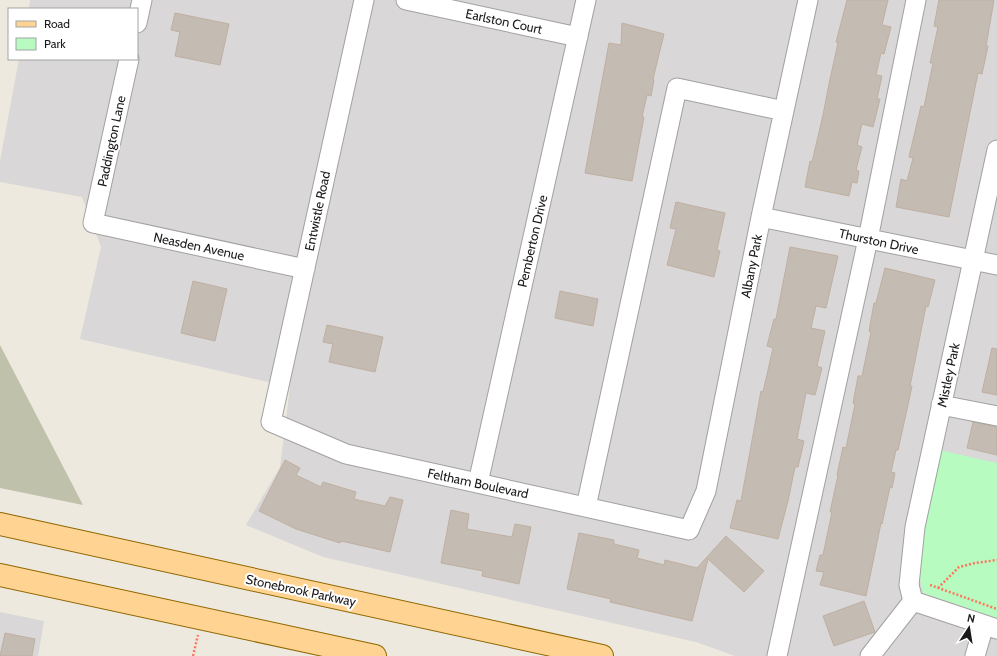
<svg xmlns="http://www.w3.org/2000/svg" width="997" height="656" viewBox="0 0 997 656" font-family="Cabin,sans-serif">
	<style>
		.residential { fill: #d9d7d7 }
		.construction { fill: #c0c1aa }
		.park { fill: #b7fbc0 }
		.building { fill: #c4bbb2; stroke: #bfafa1 }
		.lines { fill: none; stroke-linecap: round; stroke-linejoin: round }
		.minor-casing { stroke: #a1a1a1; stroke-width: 21 }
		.major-casing { stroke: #916700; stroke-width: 24 }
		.path { stroke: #ff755e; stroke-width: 2.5; stroke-dasharray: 2 2; stroke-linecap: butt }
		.minor { stroke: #fff; stroke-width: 19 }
		.major { stroke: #ffd492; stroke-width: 22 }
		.labels { text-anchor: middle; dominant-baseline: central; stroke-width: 4; stroke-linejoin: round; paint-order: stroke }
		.street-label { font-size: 13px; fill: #1a1a1a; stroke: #fff }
	</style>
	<rect width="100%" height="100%" fill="#ede9df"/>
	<path class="residential" d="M 30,0 L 997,0 L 997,656 L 735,656 L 696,642 L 323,557 L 246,525 L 280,467 L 290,387 L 80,339 L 101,247 L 82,197 L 0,182 L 0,161 L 19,59 L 137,59 L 137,9 L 29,9 Z
		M 0,612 L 44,621 L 38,656 L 0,656 Z"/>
	<path class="construction" d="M 0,345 L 83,505 L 0,488 Z"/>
	<path class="park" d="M 939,450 L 997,463 L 997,618 L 923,593 L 918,569 L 925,521 Z"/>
	<path class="building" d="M 847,0 L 888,0 L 882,25 L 891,27 L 884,54 L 881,53 L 876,75 L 882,76 L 877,99 L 880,99 L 873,127 L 862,124 L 857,145 L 862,147 L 856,170 L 859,171 L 857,183 L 852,182 L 849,196 L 805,187 L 810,161 L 812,162 L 823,115 L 830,79 L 838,43 L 836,42 Z
		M 939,0 L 994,0 L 986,46 L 988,46 L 982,74 L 978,73 L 949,217 L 896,207 L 901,179 L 907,181 L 913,158 L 909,157 L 921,106 L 924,107 L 933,63 L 930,63 L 938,27 L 934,26 Z
		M 175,13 L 229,24 L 220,65 L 175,56 L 180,32 L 171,30 Z
		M 622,23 L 664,34 L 653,79 L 654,80 L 651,96 L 647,95 L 642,117 L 644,117 L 632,181 L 585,173 L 609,43 L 621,45 Z
		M 676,202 L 725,213 L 717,250 L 720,251 L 714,277 L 667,265 L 676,229 L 670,228 Z
		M 790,247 L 838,256 L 826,308 L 816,306 L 811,328 L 825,331 L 817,366 L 822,368 L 815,395 L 806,393 L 797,439 L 804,441 L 798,467 L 795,467 L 788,501 L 778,539 L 730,528 L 737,500 L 741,501 L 761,391 L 763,392 L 773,348 L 767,346 L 774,319 L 776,319 Z
		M 885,268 L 935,280 L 928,307 L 926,306 L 910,386 L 912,386 L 906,414 L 898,450 L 896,450 L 891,472 L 895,473 L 892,488 L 890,487 L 882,524 L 881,523 L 866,596 L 820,585 L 824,572 L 816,571 L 820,555 L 823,555 L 832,512 L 830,512 L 838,475 L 837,475 L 843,447 L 846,448 L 855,404 L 853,403 L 858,376 L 862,376 L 871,332 L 869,331 L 874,303 L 876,303 Z
		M 193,281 L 227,289 L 215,341 L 181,333 Z
		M 560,291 L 598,299 L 593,326 L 555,318 Z
		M 327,325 L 383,337 L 375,372 L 329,362 L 333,344 L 323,342 Z
		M 992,348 L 997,349 L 997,395 L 982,392 Z
		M 973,422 L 997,427 L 997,455 L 967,448 Z
		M 285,460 L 300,468 L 296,475 L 321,487 L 323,482 L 356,492 L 354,499 L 385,506 L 390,497 L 403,500 L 390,552 L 341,541 L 340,543 L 296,529 L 259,511 Z
		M 451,510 L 469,514 L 467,529 L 512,537 L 515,524 L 531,527 L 519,584 L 482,576 L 483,571 L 441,563 Z
		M 579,533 L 614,540 L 614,544 L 639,550 L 637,558 L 664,565 L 665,560 L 697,568 L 726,536 L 764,571 L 744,592 L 708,559 L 692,621 L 610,602 L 611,599 L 567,589 Z
		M 864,601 L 875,632 L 834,646 L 823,616 Z
		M 5,633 L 35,639 L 32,656 L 0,656 Z"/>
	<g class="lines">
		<defs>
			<path id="minor" d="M 364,0 L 271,422 L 346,454 L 689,530 L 706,491 L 761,217 L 808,0
				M 406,0 L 578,37
				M 137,23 L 142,0
				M 129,59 L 93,223 L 305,269
				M 761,217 L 997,265
				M 941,405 L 997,416
				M 478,483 L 586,0
				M 586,507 L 677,88 L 784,111
				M 913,601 L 909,585 L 915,527 L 997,150
				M 913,601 L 997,629
				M 777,656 L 868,239 L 916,0
				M 870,656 L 913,601
				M 975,656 L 984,625"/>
			<path id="major" d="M 0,524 L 602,656
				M 0,575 L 375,656"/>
		</defs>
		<use href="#minor" class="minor-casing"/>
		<use href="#major" class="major-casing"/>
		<path class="path" d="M 930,585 L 997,609
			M 938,588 L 959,567 L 975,563 L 997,560
			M 193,656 L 198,635"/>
		<use href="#minor" class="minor"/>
		<use href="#major" class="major"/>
	</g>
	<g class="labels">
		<g class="street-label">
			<text transform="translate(504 21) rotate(12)">Earlston Court</text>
			<text transform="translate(111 141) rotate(-78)">Paddington Lane</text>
			<text transform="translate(317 211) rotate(-78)">Entwistle Road</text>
			<text transform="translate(532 241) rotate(-77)">Pemberton Drive</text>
			<text transform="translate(879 241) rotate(12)">Thurston Drive</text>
			<text transform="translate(199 246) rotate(12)">Neasden Avenue</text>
			<text transform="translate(751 266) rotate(-79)">Albany Park</text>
			<text transform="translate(948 375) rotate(-78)">Mistley Park</text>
			<text transform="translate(478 483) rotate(12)">Feltham Boulevard</text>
			<text transform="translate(301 590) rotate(12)">Stonebrook Parkway</text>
		</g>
	</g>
	<rect x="8" y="8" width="130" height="52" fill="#ffffff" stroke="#a3a3a3"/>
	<rect x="16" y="21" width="20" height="6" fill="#ffd492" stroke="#a3a3a3"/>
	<text x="44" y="28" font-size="12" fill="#1a1a1a">Road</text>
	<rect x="16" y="38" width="20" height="12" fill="#b7fbc0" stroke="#a3a3a3"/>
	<text x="44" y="48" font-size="12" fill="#1a1a1a">Park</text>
	<g transform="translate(969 628) rotate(12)" stroke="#ffffff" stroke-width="3" paint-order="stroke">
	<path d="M0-3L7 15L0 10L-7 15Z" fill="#1a1a1a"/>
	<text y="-6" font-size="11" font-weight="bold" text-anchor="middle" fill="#1a1a1a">N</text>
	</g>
</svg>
